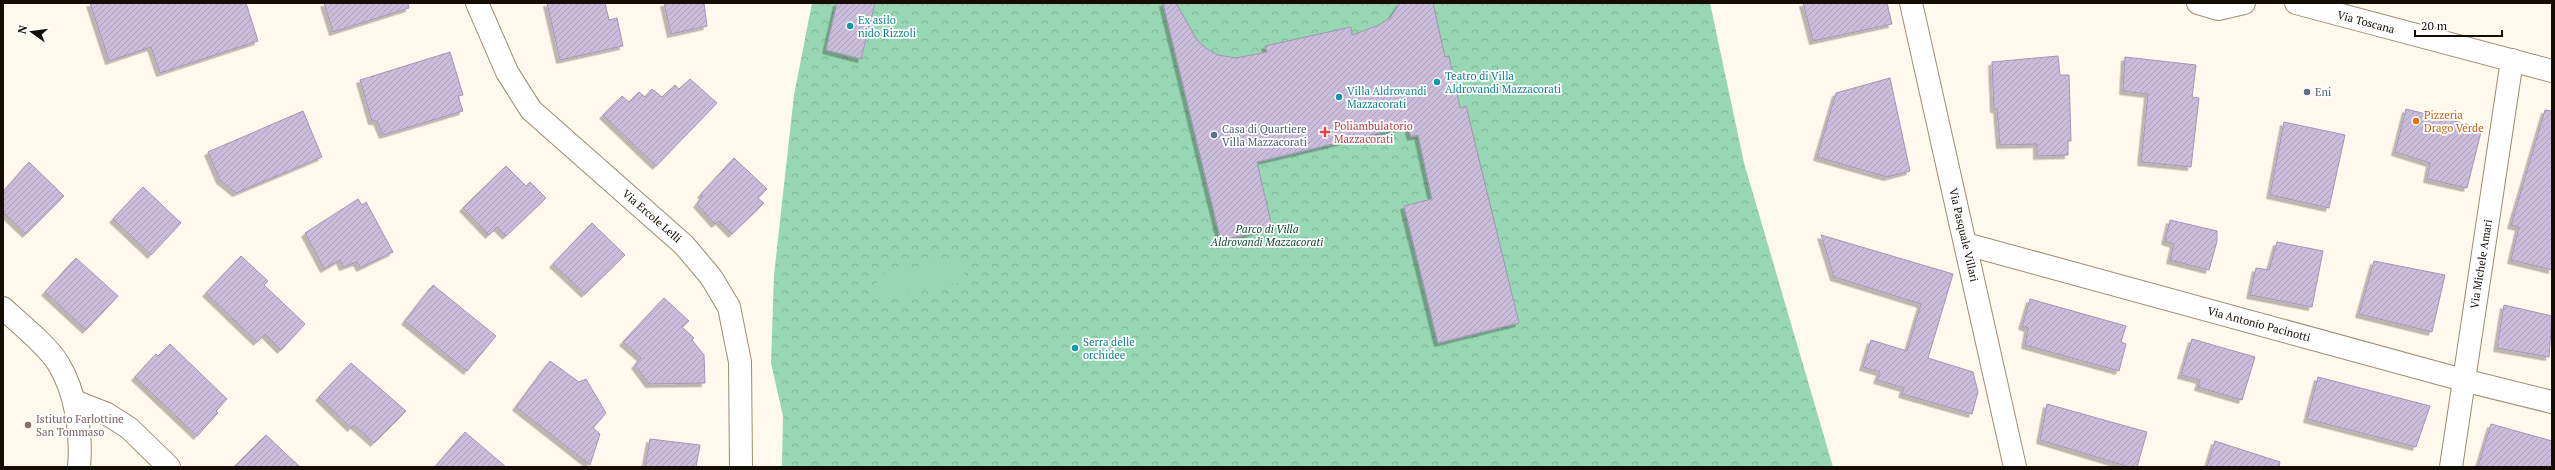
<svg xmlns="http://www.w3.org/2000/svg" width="2555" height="470" viewBox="0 0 2555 470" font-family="'PT Serif',serif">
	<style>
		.park { fill: url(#park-crowns) }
		.pitch { fill: #97d7b3 }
		.building { fill: url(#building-hatch); stroke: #a296b3; filter: url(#shadow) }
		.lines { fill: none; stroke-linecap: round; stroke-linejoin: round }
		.street-casing { stroke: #9c8c70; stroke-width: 24 }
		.secondary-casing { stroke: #9c8c70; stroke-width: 24 }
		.primary-casing { stroke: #9c8c70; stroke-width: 24 }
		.street { stroke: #fff; stroke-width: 22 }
		.secondary { stroke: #fff; stroke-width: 22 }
		.primary { stroke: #fff; stroke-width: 22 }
		.culture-dot { fill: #0f9aa8; stroke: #fff; stroke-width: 1.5 }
		.service-dot { fill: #5c6f8a; stroke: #fff; stroke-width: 1.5 }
		.food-dot { fill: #e8710a; stroke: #fff; stroke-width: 1.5 }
		.health-dot { fill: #e0444e; stroke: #fff; stroke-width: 1.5 }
		.education-dot { fill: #8d6e63; stroke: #fff; stroke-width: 1.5 }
		.labels { text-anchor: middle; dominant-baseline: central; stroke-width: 3.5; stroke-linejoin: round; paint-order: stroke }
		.culture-label { font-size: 11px; fill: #0d838f; stroke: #fff; text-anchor: start }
		.street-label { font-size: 11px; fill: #130d04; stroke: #fff }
		.service-label { font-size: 11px; fill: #4e5e75; stroke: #fff; text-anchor: start }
		.food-label { font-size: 11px; fill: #c56008; stroke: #fff; text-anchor: start }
		.health-label { font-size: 11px; fill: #be3a42; stroke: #fff; text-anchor: start }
		.park-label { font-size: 11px; font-style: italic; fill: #0d462d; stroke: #fff }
		.education-label { font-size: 11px; fill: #785e54; stroke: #fff; text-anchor: start }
	</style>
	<defs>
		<pattern id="park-crowns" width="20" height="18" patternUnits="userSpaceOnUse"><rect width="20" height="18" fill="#97d7b3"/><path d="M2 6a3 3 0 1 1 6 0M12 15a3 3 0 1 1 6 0" fill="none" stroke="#81b798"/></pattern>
		<pattern id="building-hatch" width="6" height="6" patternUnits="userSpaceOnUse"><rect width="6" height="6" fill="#cabddc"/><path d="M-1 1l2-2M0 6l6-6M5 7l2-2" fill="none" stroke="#ada1bb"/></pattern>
		<filter id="shadow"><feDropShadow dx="-3.5" dy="3.5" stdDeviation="0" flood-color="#0004"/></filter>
	</defs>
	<rect width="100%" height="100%" fill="#fff8ec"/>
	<path class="park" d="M 812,3 L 1710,3 L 1744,163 L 1833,467 L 782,467 L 783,416 L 771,363 L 774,275 L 794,95 Z"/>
	<path class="pitch" d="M 961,258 L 966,281 L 880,299 L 875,275 Z"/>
	<path class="building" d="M 90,3 L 246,3 L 258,41 L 160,73 L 151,47 L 109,61 Z
		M 324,3 L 408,3 L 409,8 L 333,32 Z
		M 547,3 L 605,3 L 609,20 L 617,18 L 623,46 L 560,60 Z
		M 664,3 L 704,3 L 707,26 L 671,34 Z
		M 837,3 L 875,3 L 861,59 L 826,50 Z
		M 1163,3 L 1176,3 L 1197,40 L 1207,49 L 1218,55 L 1236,58 L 1267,52 L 1265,46 L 1351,27 L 1352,35 L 1379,25 L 1390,18 L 1400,3 L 1433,3 L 1445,57 L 1449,56 L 1460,108 L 1466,106 L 1519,323 L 1438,343 L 1404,206 L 1432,199 L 1418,135 L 1411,137 L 1408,126 L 1257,162 L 1272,227 L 1221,241 Z
		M 1803,3 L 1887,3 L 1892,24 L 1813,41 Z
		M 450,52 L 463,95 L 458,96 L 463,111 L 383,135 L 377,121 L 372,121 L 360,80 Z
		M 2058,56 L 2060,75 L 2069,75 L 2071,141 L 2068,141 L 2068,155 L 2037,156 L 2037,144 L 2000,145 L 1997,109 L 1994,109 L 1992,62 Z
		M 2125,57 L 2196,65 L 2192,97 L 2199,98 L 2191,167 L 2141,162 L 2148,94 L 2123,91 Z
		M 1890,78 L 1910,171 L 1887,177 L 1817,157 L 1836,93 Z
		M 690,79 L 717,103 L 656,166 L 603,115 L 622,96 L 629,102 L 639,92 L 645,97 L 652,89 L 662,97 L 675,85 L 679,89 Z
		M 2406,109 L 2482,128 L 2467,188 L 2427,179 L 2430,163 L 2395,152 Z
		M 2545,110 L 2552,111 L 2552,270 L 2511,260 L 2519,227 L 2511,225 Z
		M 303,111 L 322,157 L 236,193 L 220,180 L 208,152 Z
		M 2284,122 L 2345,135 L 2329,208 L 2270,195 Z
		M 734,158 L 767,189 L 758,198 L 764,203 L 732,234 L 719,221 L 715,224 L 697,204 L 703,196 L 701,194 Z
		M 29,162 L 64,196 L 26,234 L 3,212 L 3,192 Z
		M 506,166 L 526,186 L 530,182 L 546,198 L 506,236 L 497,227 L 489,235 L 463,208 Z
		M 143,187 L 181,223 L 151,255 L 113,219 Z
		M 358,199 L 362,205 L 366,202 L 393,252 L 360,268 L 357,262 L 343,267 L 340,260 L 324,269 L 305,233 Z
		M 2170,220 L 2217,231 L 2217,241 L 2209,270 L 2170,260 L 2174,244 L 2165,241 Z
		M 592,223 L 625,255 L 585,294 L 553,264 Z
		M 1821,235 L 1953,274 L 1928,358 L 1973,372 L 1978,392 L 1972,414 L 1902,394 L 1904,388 L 1877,380 L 1880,372 L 1863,367 L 1871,340 L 1907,351 L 1921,304 L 1834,277 Z
		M 2277,242 L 2323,251 L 2312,307 L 2250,295 L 2256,268 L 2269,270 Z
		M 241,256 L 268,281 L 264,285 L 305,324 L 281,350 L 265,334 L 257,342 L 206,293 Z
		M 76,258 L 118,296 L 86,330 L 45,292 Z
		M 2374,261 L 2445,275 L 2432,332 L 2359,314 Z
		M 433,285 L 496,336 L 467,371 L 405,321 Z
		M 664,298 L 689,321 L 682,327 L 694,338 L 692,340 L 704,355 L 705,383 L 649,384 L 635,365 L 641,358 L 623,342 Z
		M 2030,299 L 2126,326 L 2121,342 L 2126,344 L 2119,371 L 2025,345 L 2028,328 L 2022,326 Z
		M 2504,305 L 2552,316 L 2549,357 L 2497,348 Z
		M 2192,339 L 2255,357 L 2242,400 L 2198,387 L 2200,380 L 2181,375 Z
		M 170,344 L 227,399 L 216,411 L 218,413 L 197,436 L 135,377 L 156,354 L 158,356 Z
		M 550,361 L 579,382 L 586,379 L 606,413 L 593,428 L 600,434 L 590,465 L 516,407 Z
		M 351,363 L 406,411 L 374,443 L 354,425 L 351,428 L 319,397 Z
		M 2318,377 L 2430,406 L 2416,447 L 2307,419 Z
		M 2047,404 L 2147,432 L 2137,467 L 2129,467 L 2040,440 Z
		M 2491,424 L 2552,441 L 2552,467 L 2478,467 Z
		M 465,432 L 506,467 L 435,467 Z
		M 266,435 L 300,467 L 234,467 Z
		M 650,439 L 700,445 L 696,467 L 645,467 Z
		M 2215,441 L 2280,462 L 2279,467 L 2207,467 Z"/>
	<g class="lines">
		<defs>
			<path id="street" d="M 477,3 L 507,72 L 531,110 L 684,245 L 711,277 L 729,307 L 740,362 L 741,467
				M 1911,3 L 2015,467
				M 1966,244 L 2463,380 L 2552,402
				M 74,401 L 107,414 L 129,428 L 169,467
				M 2451,467 L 2512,60"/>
			<path id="secondary" d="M 3,308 C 18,322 47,345 58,363 C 76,392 82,434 79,467"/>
			<path id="primary" d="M 2198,3 L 2218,9 L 2244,3
				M 2296,3 L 2552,71"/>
		</defs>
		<use href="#street" class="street-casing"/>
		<use href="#secondary" class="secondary-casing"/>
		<use href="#primary" class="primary-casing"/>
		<use href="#street" class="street"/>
		<use href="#secondary" class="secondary"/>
		<use href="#primary" class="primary"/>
	</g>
	<g class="culture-dot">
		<circle cx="850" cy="26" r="4"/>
		<circle cx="1437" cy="82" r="4"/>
		<circle cx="1339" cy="97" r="4"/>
		<circle cx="1075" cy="348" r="4"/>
	</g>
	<g class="service-dot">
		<circle cx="2307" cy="92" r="4"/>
		<circle cx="1214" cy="135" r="4"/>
	</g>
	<circle class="food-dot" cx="2416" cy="121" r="4"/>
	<path class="health-dot" d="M1323 126h4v4h4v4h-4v4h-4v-4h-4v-4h4z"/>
	<circle class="education-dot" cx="28" cy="425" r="4"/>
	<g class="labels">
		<g class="culture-label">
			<text x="858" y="20">Ex asilo<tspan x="858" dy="13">nido Rizzoli</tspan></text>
			<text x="1445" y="76">Teatro di Villa<tspan x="1445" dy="13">Aldrovandi Mazzacorati</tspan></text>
			<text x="1347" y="91">Villa Aldrovandi<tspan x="1347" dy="13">Mazzacorati</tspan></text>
			<text x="1083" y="342">Serra delle<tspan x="1083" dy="13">orchidee</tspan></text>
		</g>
		<g class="street-label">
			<text transform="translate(2366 22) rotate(15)">Via Toscana</text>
			<text transform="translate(652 216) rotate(41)">Via Ercole Lelli</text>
			<text transform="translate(1964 235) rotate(77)">Via Pasquale Villari</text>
			<text transform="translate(2481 264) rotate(-81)">Via Michele Amari</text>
			<text transform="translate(2259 324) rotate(15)">Via Antonio Pacinotti</text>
		</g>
		<g class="service-label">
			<text x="2315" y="92">Eni</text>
			<text x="1222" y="129">Casa di Quartiere<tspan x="1222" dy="13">Villa Mazzacorati</tspan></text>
		</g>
		<g class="food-label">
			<text x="2424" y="115">Pizzeria<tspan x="2424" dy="13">Drago Verde</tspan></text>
		</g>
		<g class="health-label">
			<text x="1334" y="126">Poliambulatorio<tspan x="1334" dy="13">Mazzacorati</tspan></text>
		</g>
		<g class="park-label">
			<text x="1267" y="229">Parco di Villa<tspan x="1267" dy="13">Aldrovandi Mazzacorati</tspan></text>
		</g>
		<g class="education-label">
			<text x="36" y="419">Istituto Farlottine<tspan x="36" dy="13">San Tommaso</tspan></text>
		</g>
	</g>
	<rect width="2555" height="470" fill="none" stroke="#130d04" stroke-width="8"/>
	<g transform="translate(32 32) rotate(284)" stroke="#ffffff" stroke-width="3" paint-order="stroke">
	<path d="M0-3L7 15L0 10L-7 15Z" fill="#130d04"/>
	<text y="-6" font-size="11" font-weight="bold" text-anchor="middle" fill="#130d04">N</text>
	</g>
	<path d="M2415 30v6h87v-6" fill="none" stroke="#130d04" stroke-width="2"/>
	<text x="2421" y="30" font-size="12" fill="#130d04" stroke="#ffffff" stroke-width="3" paint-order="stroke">20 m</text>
</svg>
